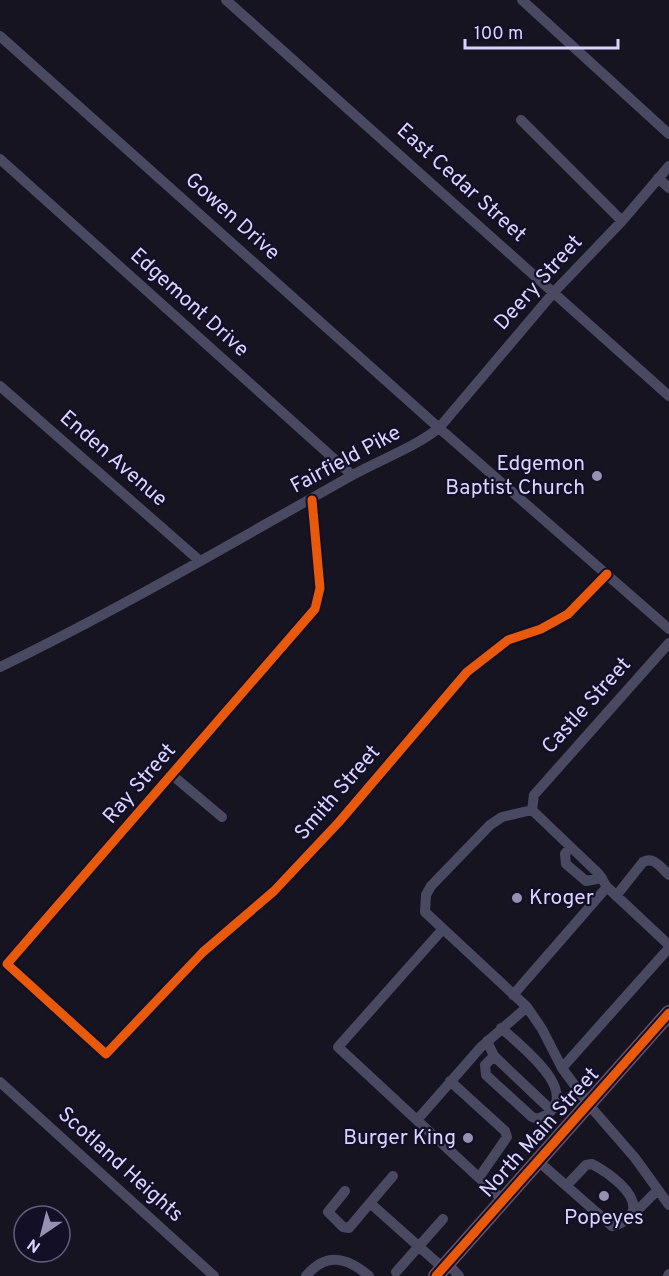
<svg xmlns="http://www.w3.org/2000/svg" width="669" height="1276" viewBox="0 0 669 1276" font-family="Overpass,sans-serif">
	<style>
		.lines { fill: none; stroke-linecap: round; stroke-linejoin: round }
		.minor { stroke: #4a4962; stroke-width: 10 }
		.highway { stroke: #67516a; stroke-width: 16 }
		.cycleway-casing { stroke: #130f26; stroke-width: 13 }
		.cycleway { stroke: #e8590c; stroke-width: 9 }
		.poi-dot { fill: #9591b1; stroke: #130f26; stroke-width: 2 }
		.labels { text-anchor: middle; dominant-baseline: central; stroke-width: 4.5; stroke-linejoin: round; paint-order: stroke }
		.street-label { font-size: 21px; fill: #d9d4ff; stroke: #130f26 }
		.poi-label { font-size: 21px; fill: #d9d4ff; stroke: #130f26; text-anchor: end }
	</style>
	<rect width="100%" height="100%" fill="#161421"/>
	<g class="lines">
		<path class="minor" d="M 226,0 L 669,396
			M 522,0 L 669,134
			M 0,36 L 439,428 L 554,292 L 622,221 L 669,166
			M 521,120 L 622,221
			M 0,159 L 352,475
			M 658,178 L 669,188
			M 0,386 L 200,561
			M 312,500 L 320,588 L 315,609 L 7,964 L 106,1054 L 203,952 L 274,891 L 339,822 L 467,672 L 508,640 L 541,629 L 568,614 L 607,574
			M 669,643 L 534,795 L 532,810 L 599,874 L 607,887 L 669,945
			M 0,667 C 120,609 235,541 351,476 C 381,459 412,449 439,428 L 669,629
			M 172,775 L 222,817
			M 532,810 L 502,817 L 490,825 L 431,886 L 426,895 L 425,912 L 527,1007 L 542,1029 L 562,1068 L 589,1105 L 635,1158 L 669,1205
			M 570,847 L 565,854 L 566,864 L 586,881 L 602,878
			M 616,896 L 643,862 C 654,856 661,868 669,875
			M 442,930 L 338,1047 L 503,1200
			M 513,995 L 607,887
			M 487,1041 L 494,1056 L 551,1110
			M 494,1056 L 485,1065 L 486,1075 L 532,1117 L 538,1119 C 590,1098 520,1045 501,1028
			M 562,1068 L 669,948
			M 450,1081 L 505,1131 L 507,1137 L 480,1176
			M 0,1082 L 214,1276
			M 417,1120 L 481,1047 L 527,1007
			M 538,1161 L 612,1226 C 629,1224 645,1201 658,1190
			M 567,1185 L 586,1165 L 592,1164 C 607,1172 640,1194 632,1213
			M 345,1191 L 328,1212 L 343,1227 L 349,1228 L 370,1203 L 443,1268
			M 370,1203 L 393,1176
			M 447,1263 L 459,1276
			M 396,1272 L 443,1219
			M 306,1276 C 326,1252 347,1257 369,1276
			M 668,1276 L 669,1274"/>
		<path class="highway" d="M 436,1276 L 669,1013"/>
		<defs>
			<path id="cycleway" d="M 312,500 L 320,588 L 315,609 L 7,964 L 106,1054 L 203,952 L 274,891 L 339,822 L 467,672 L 508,640 L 541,629 L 568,614 L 607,574
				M 436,1276 L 669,1013"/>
		</defs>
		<use href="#cycleway" class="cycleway-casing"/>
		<use href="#cycleway" class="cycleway"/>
	</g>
	<g class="poi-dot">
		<circle cx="597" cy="476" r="6"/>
		<circle cx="517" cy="898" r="6"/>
		<circle cx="468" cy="1138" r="6"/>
		<circle cx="604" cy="1196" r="6"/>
	</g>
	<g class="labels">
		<g class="street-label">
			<text transform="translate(461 183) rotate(42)">East Cedar Street</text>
			<text transform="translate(232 217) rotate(42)">Gowen Drive</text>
			<text transform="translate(539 283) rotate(-48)">Deery Street</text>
			<text transform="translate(189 303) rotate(42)">Edgemont Drive</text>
			<text transform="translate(113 459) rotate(41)">Enden Avenue</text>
			<text transform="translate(346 460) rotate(-28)">Fairfield Pike</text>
			<text transform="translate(587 706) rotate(-48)">Castle Street</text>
			<text transform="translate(140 784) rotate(-49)">Ray Street</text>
			<text transform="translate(338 793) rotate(-49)">Smith Street</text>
			<text transform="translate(540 1133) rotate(-48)">North Main Street</text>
			<text transform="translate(120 1165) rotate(42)">Scotland Heights</text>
		</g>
		<g class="poi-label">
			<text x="585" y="464">Edgemon<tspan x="585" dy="24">Baptist Church</tspan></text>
			<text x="529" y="898" text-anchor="start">Kroger</text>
			<text x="456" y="1138">Burger King</text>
			<text x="604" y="1218" text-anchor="middle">Popeyes</text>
		</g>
	</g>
	<g transform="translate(42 1234) rotate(215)"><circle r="28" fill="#130f26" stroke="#625e7d" stroke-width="1.5"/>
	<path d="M0-4.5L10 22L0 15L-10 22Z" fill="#9591b1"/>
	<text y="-9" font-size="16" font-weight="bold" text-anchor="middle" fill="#d9d4ff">N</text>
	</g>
	<path d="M465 39v9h153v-9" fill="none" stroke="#d9d4ff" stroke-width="3"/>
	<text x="474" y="39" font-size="18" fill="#d9d4ff" stroke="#130f26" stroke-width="4.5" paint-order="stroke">100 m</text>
</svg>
